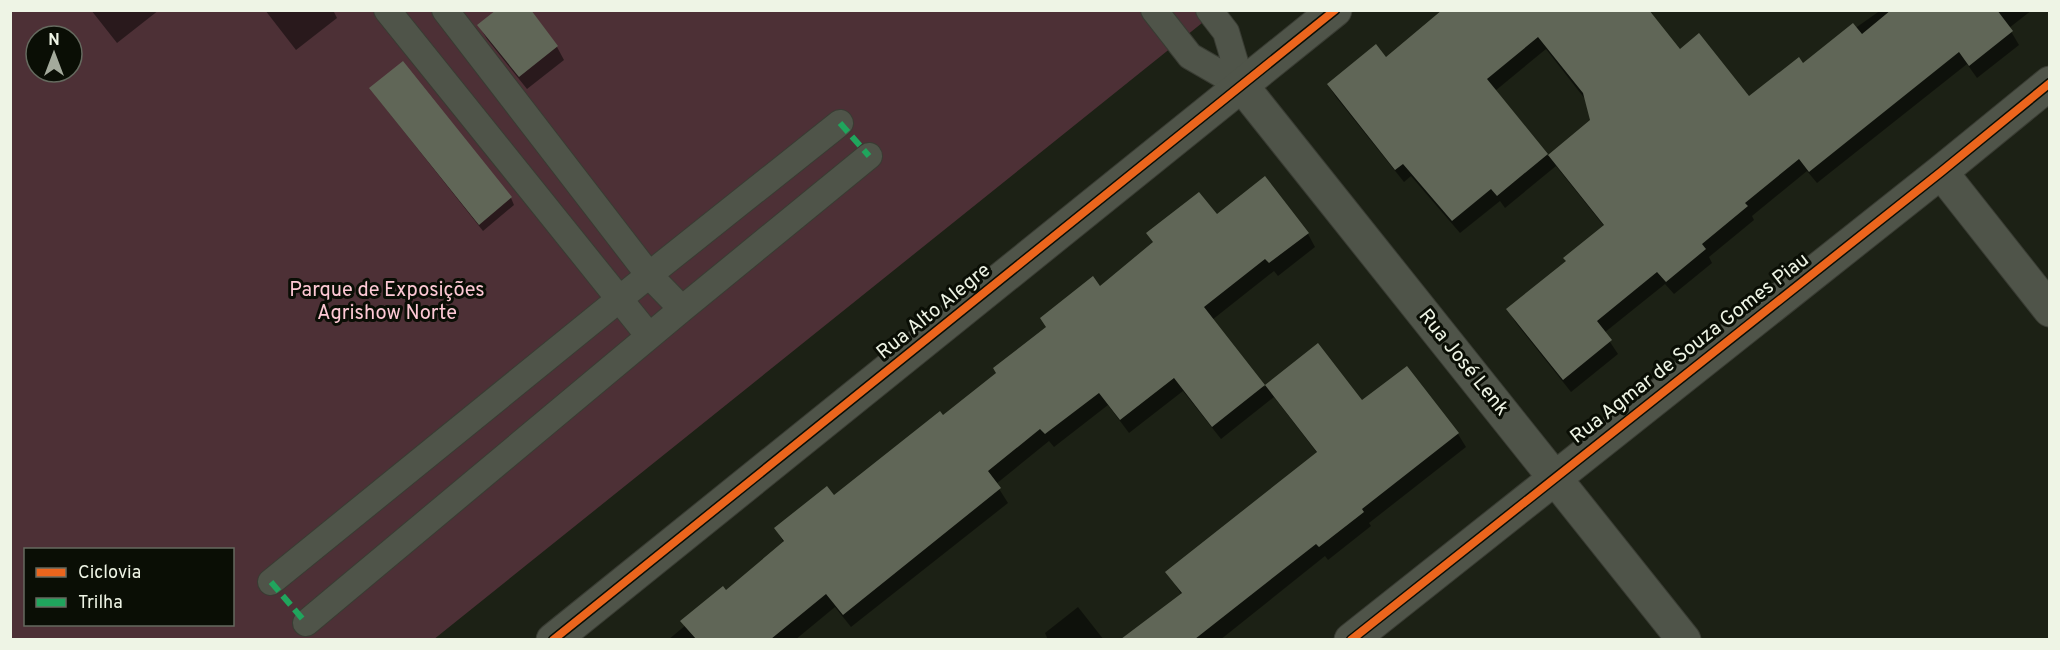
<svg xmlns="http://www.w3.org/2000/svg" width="2060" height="650" viewBox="0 0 2060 650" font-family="Overpass,sans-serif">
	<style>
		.green { fill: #4d3036; fill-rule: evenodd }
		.shadow { fill: #0007; fill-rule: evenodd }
		.building { fill: #606657 }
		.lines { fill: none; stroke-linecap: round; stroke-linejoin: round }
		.service-casing { stroke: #393c33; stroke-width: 28 }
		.minor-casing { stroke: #393c33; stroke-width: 35 }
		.service { stroke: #4f5449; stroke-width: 26 }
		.minor { stroke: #4f5449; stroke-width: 33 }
		.quiet { stroke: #20a55d; stroke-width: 6; stroke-dasharray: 12 6; stroke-linecap: butt }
		.cycleway-casing { stroke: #0a0e05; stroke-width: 11 }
		.cycleway { stroke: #eb651d; stroke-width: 8 }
		.labels { text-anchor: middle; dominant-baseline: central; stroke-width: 6; stroke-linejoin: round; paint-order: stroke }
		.park-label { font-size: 20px; fill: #fdc8d4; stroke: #0a0e05 }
		.street-label { font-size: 20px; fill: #eef4e5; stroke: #0a0e05 }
	</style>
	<rect width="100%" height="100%" fill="#1c2115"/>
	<path class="green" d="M 10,11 L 1217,11 L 433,640 L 11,639 ZM 36,36 L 72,36 L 72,72 L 36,72 ZM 26,550 L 232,550 L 232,624 L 26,624 Z"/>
	<path class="shadow" d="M 91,10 L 159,10 L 117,43 Z
		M 265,10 L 333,10 L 337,18 L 296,50 Z
		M 1446,10 L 1680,51 L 1749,98 L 1803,65 L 1881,10 L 2032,10 L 2009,28 L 2019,45 L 1977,78 L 1967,64 L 1817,183 L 1807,171 L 1752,216 L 1754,220 L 1709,257 L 1712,263 L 1674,294 L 1665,284 L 1604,333 L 1618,354 L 1571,392 L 1516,323 L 1508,310 L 1567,262 L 1604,226 L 1556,166 L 1505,208 L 1500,201 L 1460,233 L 1411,176 L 1404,182 L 1336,97 L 1328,85 L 1385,59 ZM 1546,49 L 1585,99 L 1591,121 L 1548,156 L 1495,91 Z
		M 479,26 L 557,47 L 564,60 L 527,89 L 487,39 Z
		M 375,95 L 511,198 L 514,205 L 483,231 Z
		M 1216,216 L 1308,234 L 1315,247 L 1278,276 L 1274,271 L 1212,320 L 1264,387 L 1318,345 L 1362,402 L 1406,368 L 1458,434 L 1466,447 L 1369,523 L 1371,526 L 1328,560 L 1325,556 L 1220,640 L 1124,640 L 1182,595 L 1167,572 L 1318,454 L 1274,397 L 1221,439 L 1183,391 L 1129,433 L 1108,405 L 1054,447 L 1049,441 L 996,484 L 1008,503 L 851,627 L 835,607 L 795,640 L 668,640 L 784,543 L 776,529 L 834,497 L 943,417 L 1154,243 L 1148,234 Z
		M 1078,607 L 1104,640 L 1048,640 L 1045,633 Z"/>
	<path class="building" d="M 496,10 L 531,10 L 558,46 L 519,77 L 477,25 Z
		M 1442,10 L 1649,10 L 1680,49 L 1699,33 L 1749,96 L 1799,57 L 1803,63 L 1853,23 L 1862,34 L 1891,10 L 1997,10 L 2013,31 L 1969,66 L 1959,52 L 1809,172 L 1799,159 L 1745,203 L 1748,206 L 1702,244 L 1706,249 L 1666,282 L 1657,272 L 1597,321 L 1612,340 L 1563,380 L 1506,309 L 1566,261 L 1563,258 L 1604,225 L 1548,155 L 1590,120 L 1583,93 L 1538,37 L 1487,79 L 1548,154 L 1497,196 L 1491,189 L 1452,221 L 1403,164 L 1395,170 L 1327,84 L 1376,44 L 1386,57 Z
		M 403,61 L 512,197 L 479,225 L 369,88 Z
		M 1265,176 L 1309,233 L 1269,263 L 1265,259 L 1204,307 L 1265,385 L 1212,427 L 1174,378 L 1120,420 L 1099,393 L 1045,434 L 1040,429 L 988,471 L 1001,488 L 843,615 L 826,594 L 771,639 L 696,639 L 680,621 L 723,586 L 726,590 L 784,541 L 774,528 L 827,486 L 834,495 L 940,411 L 943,415 L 996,373 L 993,368 L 1046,327 L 1040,318 L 1093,276 L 1100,286 L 1153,242 L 1146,233 L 1199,192 L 1217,214 Z
		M 1318,343 L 1362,400 L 1407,366 L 1459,433 L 1362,509 L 1364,512 L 1319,547 L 1316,544 L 1195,639 L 1121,639 L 1182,593 L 1165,572 L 1317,452 L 1265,385 Z"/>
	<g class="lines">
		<defs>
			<path id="service" d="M 387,10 L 649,336
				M 445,10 L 649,275 L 682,309
				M 1154,10 L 1190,56 L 1242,86
				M 1209,10 L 1226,32 L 1242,86
				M 271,582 L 649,275 L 840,123
				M 306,623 L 682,309 L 869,156"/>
			<path id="minor" d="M 1242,86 L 1684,640
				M 1941,172 L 2050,310
				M 553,640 L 1335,10
				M 1351,640 L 1941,172 L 2050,83"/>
		</defs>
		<use href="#service" class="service-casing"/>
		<use href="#minor" class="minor-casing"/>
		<use href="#service" class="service"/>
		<use href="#minor" class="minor"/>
		<path class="quiet" d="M 840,123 L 869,156
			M 271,582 L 306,623"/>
		<defs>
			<path id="cycleway" d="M 553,640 L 1335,10
				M 1351,640 L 1941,172 L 2050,83"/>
		</defs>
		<use href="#cycleway" class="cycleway-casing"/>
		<use href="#cycleway" class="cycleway"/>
	</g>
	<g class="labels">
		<g class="park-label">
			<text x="387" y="291">Parque de Exposições<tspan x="387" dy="23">Agrishow Norte</tspan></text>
		</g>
		<g class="street-label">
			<text transform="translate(934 312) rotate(-39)">Rua Alto Alegre</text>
			<text transform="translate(1690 349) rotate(-38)">Rua Agmar de Souza Gomes Piau</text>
			<text transform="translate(1463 363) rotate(51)">Rua José Lenk</text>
		</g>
	</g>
	<rect width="2060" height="650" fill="none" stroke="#eef4e5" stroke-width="24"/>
	<rect x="24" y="548" width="210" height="78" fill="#0a0e05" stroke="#656a5f" stroke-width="1.5"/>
	<rect x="36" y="568" width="30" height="9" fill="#eb651d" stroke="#656a5f" stroke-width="1.5"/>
	<text x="78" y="578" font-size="18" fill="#eef4e5">Ciclovia</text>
	<rect x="36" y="598" width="30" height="9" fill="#20a55d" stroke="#656a5f" stroke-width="1.5"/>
	<text x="78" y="608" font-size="18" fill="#eef4e5">Trilha</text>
	<g transform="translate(54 54)"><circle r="28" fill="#0a0e05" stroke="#656a5f" stroke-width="1.5"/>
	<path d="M0-4.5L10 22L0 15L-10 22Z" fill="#a4aa9c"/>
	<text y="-9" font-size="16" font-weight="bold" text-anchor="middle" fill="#eef4e5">N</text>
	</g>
</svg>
